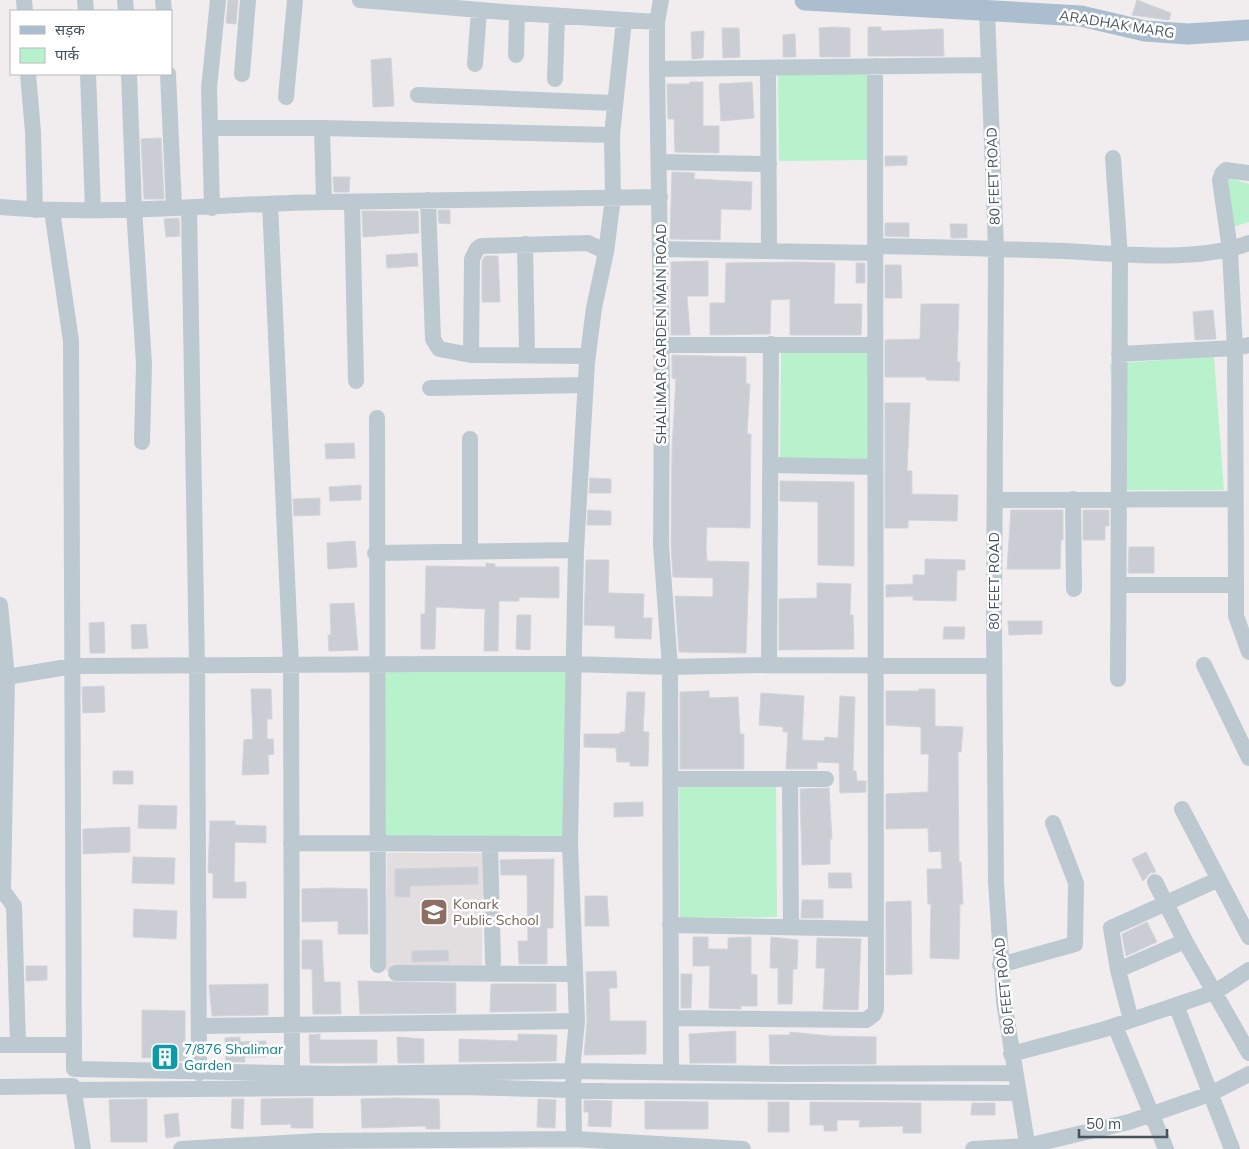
<svg xmlns="http://www.w3.org/2000/svg" width="1249" height="1149" viewBox="0 0 1249 1149" font-family="Mulish,'Noto Sans Devanagari',sans-serif">
	<style>
		.education { fill: #e2dedf }
		.green { fill: #b8f2cd }
		.building { fill: #cacdd3; stroke: #d1d4da }
		.lines { fill: none; stroke-linecap: round; stroke-linejoin: round }
		.minor { stroke: #bdc9d1; stroke-width: 16 }
		.major { stroke: #abbecf; stroke-width: 21 }
		.labels { text-anchor: middle; dominant-baseline: central; stroke-width: 5; stroke-linejoin: round; paint-order: stroke }
		.street-label { font-size: 14px; fill: #45525c; stroke: #fff }
		.education-label { font-size: 14px; fill: #785e54; stroke: #fff; text-anchor: start }
		.culture-label { font-size: 14px; fill: #0d838f; stroke: #fff; text-anchor: start }
	</style>
	<rect width="100%" height="100%" fill="#f1edee"/>
	<path class="education" d="M 387,853 L 483,853 L 482,970 L 385,971 Z"/>
	<path class="green" d="M 867,74 L 868,160 L 779,161 L 778,75 Z
		M 1223,176 L 1249,184 L 1249,222 L 1224,230 Z
		M 781,353 L 872,353 L 872,460 L 780,460 Z
		M 1214,356 L 1224,490 L 1120,490 L 1110,364 Z
		M 376,664 L 572,664 L 570,844 L 377,843 Z
		M 776,785 L 777,917 L 680,918 L 679,786 Z"/>
	<path class="building" d="M 228,0 L 238,0 L 236,24 L 226,23 Z
		M 1137,0 L 1171,13 L 1169,20 L 1132,15 Z
		M 833,27 L 850,28 L 850,57 L 820,57 L 819,28 Z
		M 868,27 L 881,27 L 881,31 L 943,29 L 944,56 L 868,56 Z
		M 722,28 L 739,28 L 740,57 L 723,58 Z
		M 704,31 L 703,58 L 692,59 L 691,32 Z
		M 795,34 L 796,57 L 783,57 L 783,35 Z
		M 391,58 L 394,106 L 373,107 L 371,60 Z
		M 690,82 L 703,82 L 703,126 L 719,126 L 719,153 L 675,152 L 674,119 L 668,119 L 667,84 L 690,84 Z
		M 752,82 L 754,118 L 721,121 L 719,84 Z
		M 161,138 L 164,199 L 144,199 L 141,139 Z
		M 885,156 L 907,156 L 907,165 L 885,166 Z
		M 672,172 L 695,173 L 694,179 L 752,182 L 751,210 L 721,209 L 720,240 L 670,239 Z
		M 333,177 L 350,177 L 349,192 L 334,192 Z
		M 438,210 L 450,210 L 450,224 L 439,223 Z
		M 362,211 L 418,211 L 419,233 L 363,237 Z
		M 179,218 L 180,236 L 166,237 L 164,219 Z
		M 885,223 L 909,223 L 909,237 L 885,236 Z
		M 950,224 L 967,224 L 967,238 L 951,238 Z
		M 417,253 L 418,266 L 387,268 L 386,255 Z
		M 485,256 L 498,256 L 500,302 L 482,302 L 482,261 Z
		M 708,261 L 708,296 L 687,296 L 690,335 L 671,335 L 671,262 Z
		M 796,262 L 835,263 L 834,304 L 862,304 L 861,335 L 790,335 L 790,299 L 771,300 L 770,334 L 710,335 L 710,303 L 725,303 L 726,263 Z
		M 856,263 L 865,263 L 865,283 L 856,283 Z
		M 885,265 L 901,265 L 902,298 L 885,298 Z
		M 921,304 L 959,304 L 957,362 L 960,362 L 959,381 L 926,380 L 926,377 L 885,377 L 885,340 L 920,339 Z
		M 1213,310 L 1216,339 L 1195,340 L 1193,312 Z
		M 672,355 L 746,357 L 746,384 L 750,384 L 747,434 L 751,434 L 750,528 L 707,527 L 706,548 L 707,561 L 749,562 L 746,653 L 679,652 L 675,596 L 713,597 L 713,578 L 673,577 L 671,545 L 672,449 L 676,379 L 672,378 Z
		M 885,403 L 910,403 L 907,471 L 912,471 L 912,494 L 958,495 L 957,521 L 908,520 L 908,528 L 885,528 Z
		M 354,443 L 355,458 L 326,459 L 325,444 Z
		M 590,478 L 611,479 L 611,493 L 589,493 Z
		M 780,481 L 854,482 L 854,566 L 818,565 L 818,502 L 780,501 Z
		M 361,485 L 361,500 L 330,501 L 329,487 Z
		M 320,498 L 320,515 L 294,516 L 293,499 Z
		M 588,510 L 611,511 L 611,525 L 587,525 Z
		M 1011,510 L 1063,510 L 1063,540 L 1061,540 L 1060,569 L 1007,569 Z
		M 1083,510 L 1109,510 L 1109,526 L 1105,526 L 1105,540 L 1083,540 Z
		M 355,541 L 357,567 L 328,569 L 327,543 Z
		M 1129,547 L 1154,547 L 1154,573 L 1128,573 Z
		M 925,559 L 965,560 L 965,570 L 957,570 L 956,601 L 913,600 L 913,596 L 886,597 L 886,585 L 913,584 L 913,575 L 925,575 Z
		M 586,560 L 609,560 L 608,593 L 644,594 L 643,618 L 652,618 L 651,639 L 615,638 L 615,626 L 584,625 Z
		M 486,563 L 495,564 L 495,567 L 559,567 L 559,598 L 519,597 L 519,601 L 499,601 L 498,651 L 484,651 L 485,609 L 436,607 L 435,649 L 421,649 L 421,614 L 425,614 L 426,566 L 486,567 Z
		M 817,583 L 851,584 L 850,615 L 853,615 L 854,649 L 779,650 L 779,599 L 817,598 Z
		M 354,603 L 358,650 L 329,651 L 328,635 L 331,635 L 330,604 Z
		M 517,615 L 531,615 L 530,650 L 516,649 Z
		M 1008,621 L 1042,621 L 1042,634 L 1009,635 Z
		M 104,622 L 105,653 L 90,653 L 89,623 Z
		M 146,624 L 148,648 L 132,649 L 131,625 Z
		M 944,627 L 965,627 L 964,639 L 943,639 Z
		M 104,686 L 105,712 L 83,713 L 82,687 Z
		M 251,689 L 271,689 L 272,719 L 267,719 L 267,739 L 273,739 L 274,754 L 268,755 L 269,774 L 242,775 L 244,740 L 253,739 Z
		M 919,689 L 935,689 L 935,726 L 963,727 L 961,752 L 958,752 L 959,862 L 961,862 L 963,904 L 960,904 L 959,959 L 930,958 L 931,904 L 928,904 L 927,869 L 942,869 L 941,851 L 929,852 L 928,828 L 886,829 L 886,794 L 928,792 L 929,754 L 921,754 L 921,727 L 886,725 L 886,691 L 919,691 Z
		M 709,691 L 709,698 L 738,697 L 740,734 L 744,734 L 744,769 L 680,769 L 680,692 Z
		M 627,692 L 645,692 L 643,732 L 649,732 L 648,766 L 630,766 L 630,762 L 617,762 L 616,748 L 584,747 L 584,734 L 620,734 L 620,732 L 625,732 Z
		M 761,693 L 804,696 L 802,740 L 824,741 L 825,737 L 838,738 L 840,696 L 855,697 L 853,771 L 856,771 L 857,781 L 866,781 L 866,792 L 840,793 L 839,763 L 817,762 L 817,769 L 786,769 L 788,732 L 783,732 L 783,727 L 759,725 Z
		M 113,771 L 133,771 L 133,784 L 113,784 Z
		M 829,788 L 832,839 L 830,839 L 830,864 L 802,865 L 800,789 Z
		M 643,802 L 643,816 L 614,817 L 614,803 Z
		M 139,805 L 177,806 L 176,829 L 138,828 Z
		M 210,821 L 235,821 L 235,825 L 266,826 L 266,843 L 235,842 L 234,882 L 246,882 L 246,898 L 213,898 L 213,873 L 208,873 Z
		M 130,827 L 130,852 L 83,854 L 83,829 Z
		M 1146,852 L 1156,872 L 1150,873 L 1143,881 L 1132,859 Z
		M 133,857 L 175,858 L 174,884 L 132,883 Z
		M 554,859 L 553,928 L 547,928 L 547,964 L 519,964 L 518,941 L 528,941 L 527,875 L 501,875 L 500,860 Z
		M 478,867 L 478,884 L 410,886 L 410,897 L 395,897 L 395,869 Z
		M 828,873 L 851,873 L 852,888 L 829,888 Z
		M 329,888 L 367,889 L 368,934 L 338,934 L 338,921 L 302,922 L 302,889 Z
		M 585,896 L 607,896 L 609,926 L 585,926 Z
		M 802,900 L 823,900 L 823,918 L 801,918 Z
		M 911,901 L 912,974 L 886,975 L 886,902 Z
		M 134,909 L 177,911 L 176,939 L 133,937 Z
		M 1147,922 L 1157,942 L 1126,956 L 1122,934 Z
		M 693,937 L 708,937 L 708,949 L 728,949 L 728,938 L 751,937 L 751,974 L 757,975 L 757,1006 L 741,1006 L 741,1009 L 709,1008 L 710,966 L 693,966 Z
		M 771,937 L 798,940 L 797,969 L 793,969 L 792,1004 L 778,1004 L 778,968 L 770,968 Z
		M 817,938 L 861,939 L 858,1010 L 823,1009 L 825,968 L 816,968 Z
		M 302,940 L 322,940 L 324,982 L 340,982 L 341,1014 L 313,1014 L 312,969 L 302,969 Z
		M 448,950 L 449,961 L 412,962 L 412,951 Z
		M 26,966 L 47,966 L 47,980 L 26,981 Z
		M 616,971 L 617,988 L 609,988 L 610,1021 L 646,1021 L 646,1054 L 584,1055 L 587,1022 L 586,972 Z
		M 681,974 L 692,974 L 691,1008 L 681,1008 Z
		M 358,981 L 456,983 L 456,1013 L 360,1014 Z
		M 268,984 L 268,1015 L 212,1016 L 209,985 Z
		M 491,984 L 556,984 L 556,1011 L 490,1012 Z
		M 142,1010 L 185,1011 L 185,1045 L 187,1045 L 187,1061 L 161,1061 L 160,1057 L 142,1058 Z
		M 736,1031 L 736,1063 L 690,1063 L 689,1034 Z
		M 790,1032 L 830,1036 L 876,1037 L 876,1064 L 770,1064 L 769,1035 L 790,1035 Z
		M 320,1034 L 320,1040 L 377,1040 L 377,1063 L 310,1063 L 309,1035 Z
		M 518,1034 L 557,1035 L 556,1061 L 459,1062 L 459,1039 L 518,1041 Z
		M 240,1037 L 240,1042 L 266,1041 L 266,1057 L 245,1057 L 245,1062 L 226,1062 L 225,1038 Z
		M 397,1037 L 424,1039 L 424,1063 L 398,1063 Z
		M 313,1098 L 313,1128 L 291,1128 L 291,1124 L 261,1125 L 261,1099 Z
		M 395,1098 L 439,1099 L 440,1129 L 426,1129 L 426,1126 L 362,1128 L 361,1099 Z
		M 147,1099 L 147,1142 L 111,1142 L 109,1100 Z
		M 232,1099 L 244,1099 L 243,1129 L 231,1128 Z
		M 538,1099 L 556,1100 L 555,1128 L 537,1127 Z
		M 584,1100 L 612,1101 L 611,1127 L 588,1126 L 589,1112 L 584,1112 Z
		M 645,1101 L 708,1102 L 708,1129 L 645,1129 Z
		M 768,1102 L 789,1102 L 789,1132 L 768,1132 Z
		M 810,1102 L 921,1103 L 921,1133 L 903,1133 L 903,1126 L 859,1127 L 860,1120 L 837,1120 L 837,1131 L 824,1131 L 824,1125 L 810,1125 Z
		M 972,1103 L 995,1103 L 995,1115 L 971,1115 Z
		M 178,1113 L 180,1136 L 166,1138 L 164,1115 Z"/>
	<g class="lines">
		<path class="minor" d="M 24,0 L 25,11
			M 85,0 L 86,11
			M 125,0 L 126,11
			M 163,0 L 164,11
			M 360,0 L 517,13 L 657,22
			M 661,0 L 657,22 L 657,69 L 662,387 L 661,545 L 670,667 L 671,1063
			M 987,11 L 996,249 L 994,624 L 996,882 L 1004,1002 L 1028,1149
			M 516,55 L 517,13
			M 475,64 L 479,10
			M 768,68 L 769,250
			M 657,69 L 989,65
			M 28,74 L 33,132 L 35,210
			M 88,74 L 93,209
			M 129,74 L 134,208 L 144,364 L 142,442
			M 168,74 L 174,208
			M 242,74 L 248,0
			M 555,79 L 557,16
			M 418,95 L 614,103
			M 286,97 L 295,0
			M 210,128 L 322,128 L 612,135
			M 322,128 L 324,202
			M 1113,158 L 1120,256 L 1118,679
			M 659,162 L 769,164
			M 428,200 L 433,339 L 439,349 L 471,355 L 588,356
			M 352,202 L 356,381
			M 270,204 L 291,665 L 292,1063
			M 0,207 C 108,216 216,204 324,202 C 436,200 548,199 660,197
			M 189,208 L 197,666 L 199,1073
			M 212,208 L 209,88 L 218,0
			M 52,211 L 71,341 L 74,1069 L 337,1074 L 573,1071 L 776,1074 L 1014,1073
			M 525,244 L 527,354
			M 875,246 C 938,247 1002,249 1065,251 C 1120,254 1197,263 1249,243
			M 660,249 L 875,253
			M 661,345 L 875,345
			M 1119,354 L 1235,348 L 1249,345
			M 471,355 L 472,259 L 477,249 L 481,246 L 588,243 L 606,252
			M 430,388 L 586,385
			M 377,418 L 378,965
			M 470,439 L 470,552
			M 770,465 L 875,467
			M 1073,499 L 1074,589
			M 995,500 L 1235,499
			M 375,553 L 576,550
			M 1119,585 L 1236,585 L 1235,348 L 1230,250 L 1220,180 L 1222,174 L 1226,170 L 1249,173
			M 1236,585 L 1236,616 L 1249,652
			M 0,605 L 7,677 L 3,891 L 14,906 L 18,1045
			M 769,665 L 771,344
			M 1204,665 L 1249,758
			M 0,678 L 73,666 L 437,664 L 572,664 L 670,667 L 769,665 L 994,666
			M 670,779 L 826,779
			M 790,779 L 791,927
			M 1182,809 L 1249,937
			M 291,843 L 570,844
			M 490,844 L 493,962
			M 1155,882 L 1185,941 L 1249,1053
			M 670,925 L 876,929
			M 1000,965 L 1075,944 L 1076,883 L 1053,823
			M 1118,970 L 1185,941
			M 396,973 L 575,974
			M 1176,1005 L 1232,1149
			M 671,1018 L 866,1020 L 874,1014 L 876,1009 L 875,66
			M 1131,1020 L 1118,970 L 1111,928 L 1217,880
			M 199,1026 L 577,1021
			M 1115,1026 L 1166,1149
			M 0,1045 L 74,1045
			M 1011,1054 L 1102,1030 L 1215,992 L 1249,970
			M 0,1087 L 73,1086 L 83,1149
			M 74,1090 L 461,1087 L 605,1091 L 1017,1093
			M 574,1139 L 573,1061 L 577,1021 L 570,844 L 576,550 L 587,362 L 594,308 L 606,252 L 613,198 L 612,135 L 624,20
			M 181,1149 L 318,1141 L 574,1139 L 743,1149
			M 973,1149 L 1027,1146 L 1129,1122 L 1210,1094 L 1249,1074"/>
		<path class="major" d="M 805,0 L 1081,16 L 1145,31 L 1188,34 L 1249,30"/>
	</g>
	<defs>
		<symbol id="school-square" viewBox="-11 -11 22 22"><rect x="-9" y="-9" width="18" height="18" rx="4" fill="#8d6e63" stroke="#fff"/><path d="M0-5L7-2L0 1L-7-2ZM-4 1L0 2.5L4 1V4Q0 6-4 4Z" fill="#fff"/></symbol>
		<symbol id="building-square" viewBox="-11 -11 22 22"><rect x="-9" y="-9" width="18" height="18" rx="4" fill="#0f9aa8" stroke="#fff"/><path d="M-4-6H4V6H1V3H-1V6H-4ZM-2.5-4.3h1.7v1.8h-1.7ZM.8-4.3h1.7v1.8H.8ZM-2.5-1h1.7V.8h-1.7ZM.8-1h1.7V.8H.8Z" fill="#fff"/></symbol>
	</defs>
	<g fill-rule="evenodd">
		<use href="#school-square" x="418" y="896" width="32" height="32"/>
		<use href="#building-square" x="149" y="1041" width="32" height="32"/>
	</g>
	<g class="labels">
		<g class="street-label">
			<text transform="translate(1117 24) rotate(9)">ARADHAK MARG</text>
			<text transform="translate(993 176) rotate(-92)">80 FEET ROAD</text>
			<text transform="translate(661 334) rotate(-90)">SHALIMAR GARDEN MAIN ROAD</text>
			<text transform="translate(994 581) rotate(-90)">80 FEET ROAD</text>
			<text transform="translate(1004 986) rotate(-96)">80 FEET ROAD</text>
		</g>
		<g class="education-label">
			<text x="453" y="904">Konark<tspan x="453" dy="16">Public School</tspan></text>
		</g>
		<g class="culture-label">
			<text x="184" y="1049">7/876 Shalimar<tspan x="184" dy="16">Garden</tspan></text>
		</g>
	</g>
	<rect x="10" y="10" width="162" height="65" fill="#ffffff" stroke="#b5babe"/>
	<rect x="20" y="26" width="25" height="8" fill="#abbecf" stroke="#b5babe"/>
	<text x="55" y="35" font-size="15" fill="#45525c">सड़क</text>
	<rect x="20" y="48" width="25" height="15" fill="#b8f2cd" stroke="#b5babe"/>
	<text x="55" y="60" font-size="15" fill="#45525c">पार्क</text>
	<path d="M1079 1129v8h88v-8" fill="none" stroke="#45525c" stroke-width="2.5"/>
	<text x="1086" y="1129" font-size="15" fill="#45525c" stroke="#ffffff" stroke-width="4" paint-order="stroke">50 m</text>
</svg>
